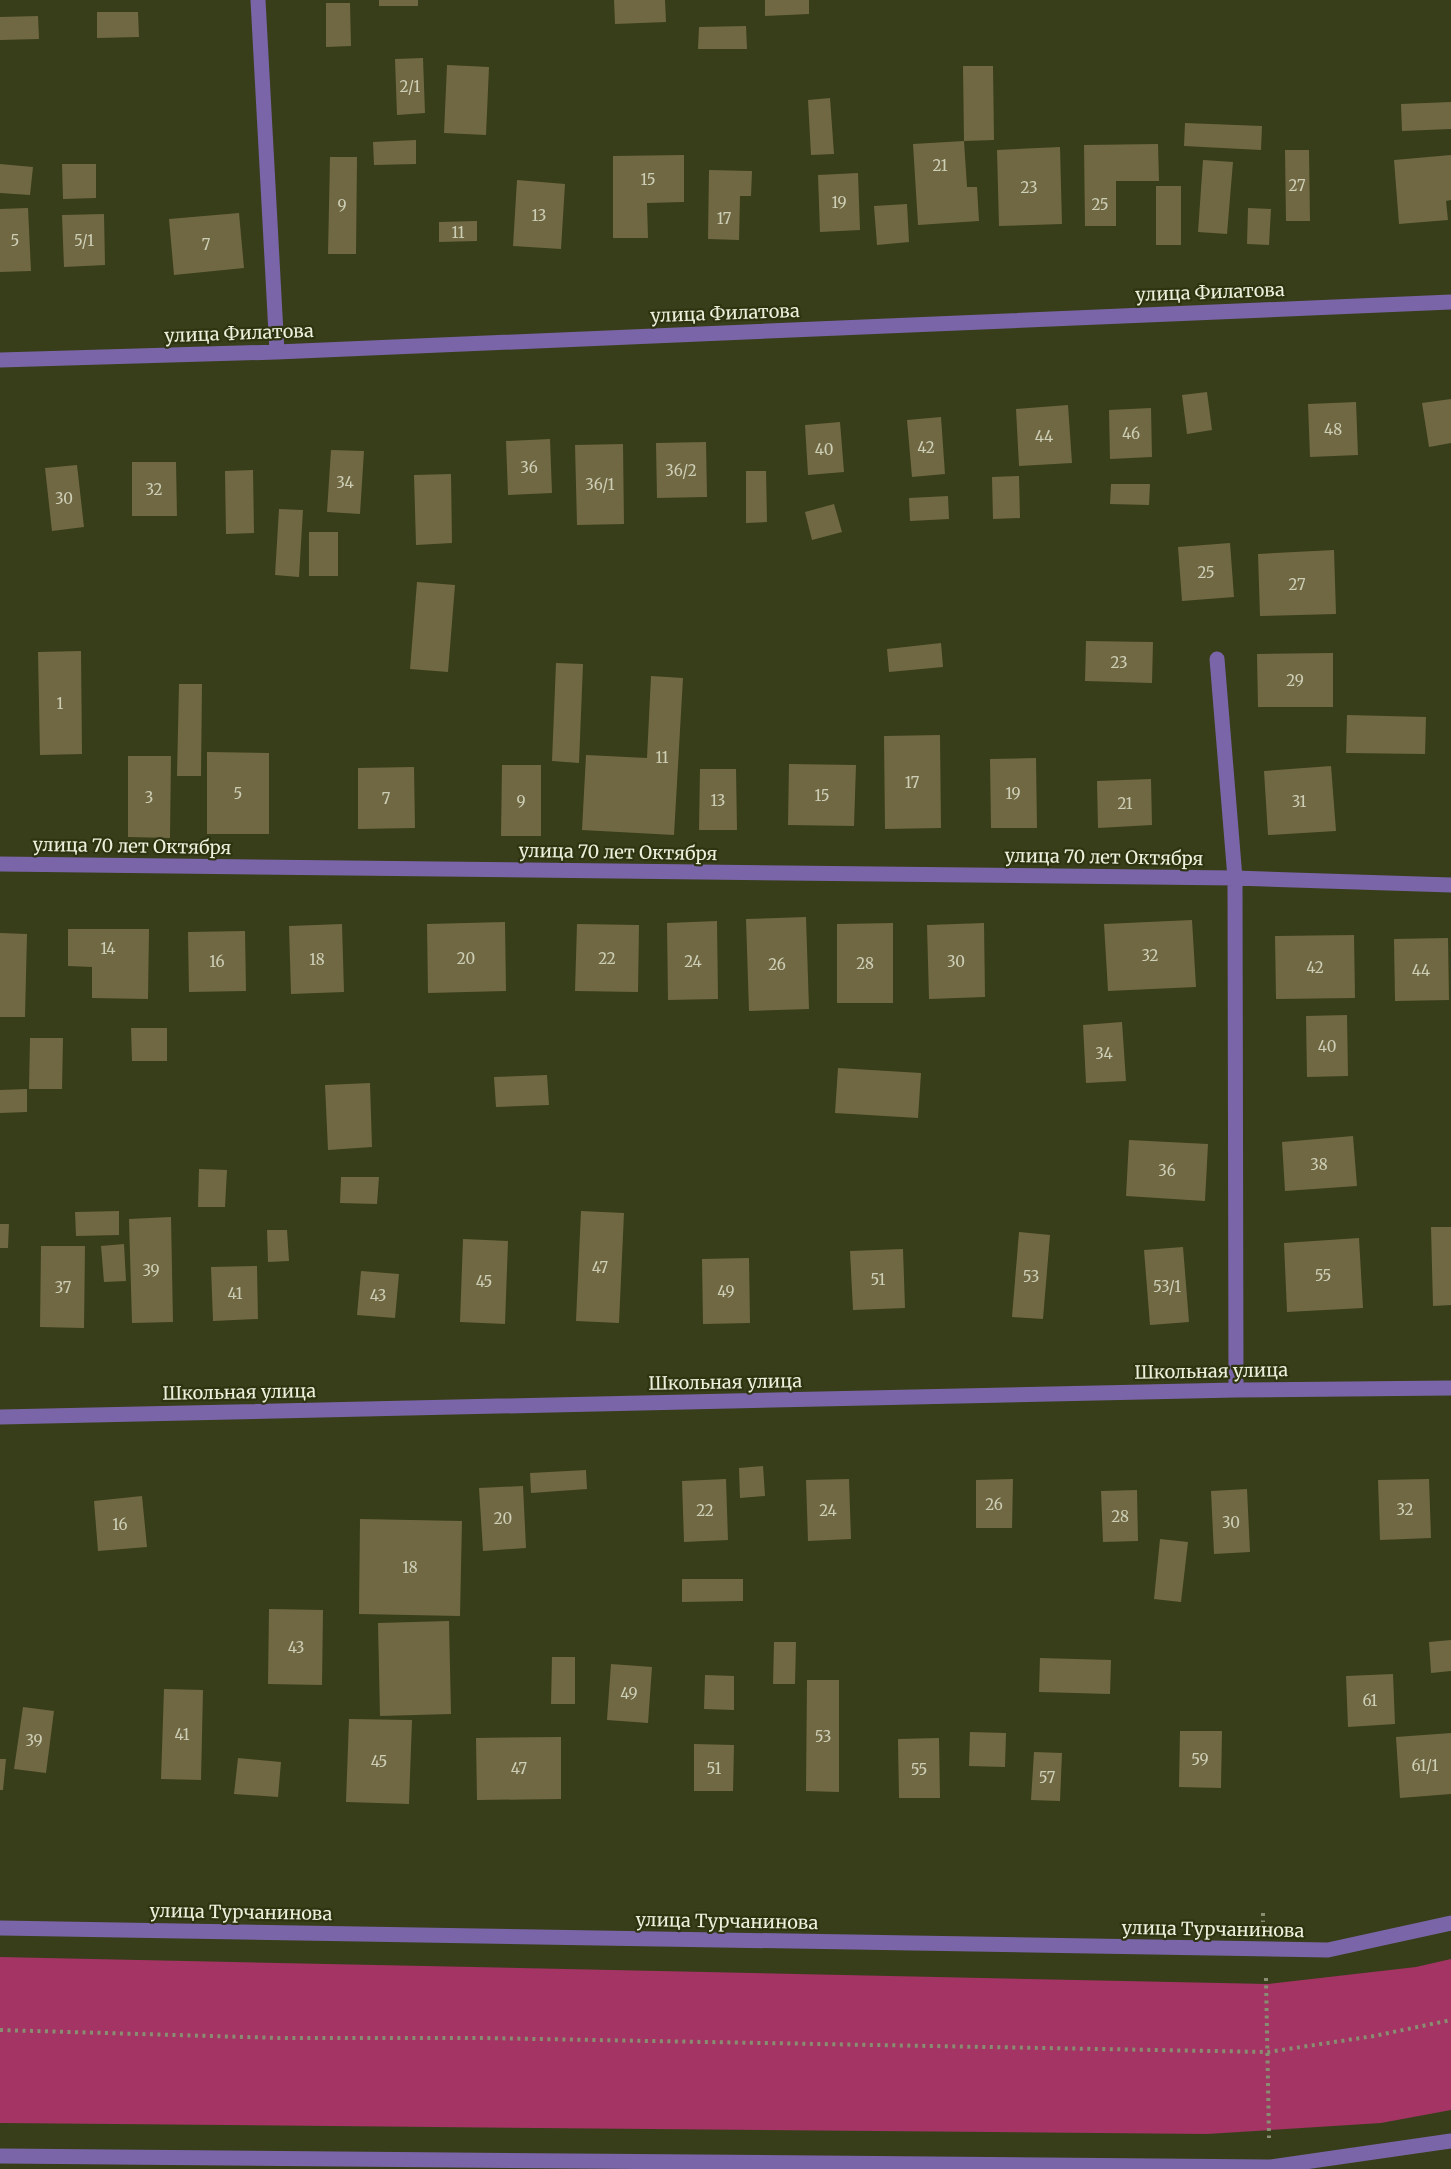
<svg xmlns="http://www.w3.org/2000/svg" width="1451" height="2169" viewBox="0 0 1451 2169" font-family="Merriweather,serif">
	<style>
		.green { fill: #a33464 }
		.building { fill: #706842 }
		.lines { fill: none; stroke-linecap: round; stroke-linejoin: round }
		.path { stroke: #898e72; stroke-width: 4; stroke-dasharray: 3 4.5; stroke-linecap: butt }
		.minor { stroke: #7a65a8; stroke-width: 15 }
		.labels { text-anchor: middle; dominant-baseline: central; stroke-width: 4.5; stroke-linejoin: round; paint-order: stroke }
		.number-label { font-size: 15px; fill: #cdceb6 }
		.street-label { font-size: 18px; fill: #ecf0dc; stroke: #2e3410 }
	</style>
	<rect width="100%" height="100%" fill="#383e1a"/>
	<path class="green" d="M 0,1957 L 1268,1984 L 1416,1967 L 1451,1959 L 1451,2110 L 1381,2123 L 1207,2134 L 0,2123 Z"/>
	<path class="building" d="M 379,0 L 418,0 L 418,6 L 379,6 Z
		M 614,0 L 665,0 L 666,22 L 615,24 Z
		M 765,0 L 809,0 L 809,14 L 765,16 Z
		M 326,3 L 350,3 L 351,46 L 326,47 Z
		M 97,12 L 138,12 L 139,37 L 97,38 Z
		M 38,16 L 39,39 L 0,40 L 0,17 Z
		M 746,26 L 747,49 L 698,49 L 699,27 Z
		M 423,58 L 425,113 L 397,115 L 395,59 Z
		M 447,65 L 489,67 L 486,135 L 444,133 Z
		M 963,66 L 993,66 L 994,140 L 964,141 Z
		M 830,98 L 834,154 L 811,155 L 808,100 Z
		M 1451,102 L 1451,129 L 1402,131 L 1401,104 Z
		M 1185,123 L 1262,126 L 1261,150 L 1184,146 Z
		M 416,140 L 416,164 L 374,165 L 373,142 Z
		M 964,141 L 967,187 L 977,187 L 979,221 L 918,225 L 913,144 Z
		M 1158,144 L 1159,181 L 1116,181 L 1116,226 L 1085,226 L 1084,145 Z
		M 1060,147 L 1062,224 L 999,226 L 997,150 Z
		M 1285,150 L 1309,150 L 1310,221 L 1286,221 Z
		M 684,155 L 684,202 L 647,203 L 648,238 L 613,238 L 613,156 Z
		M 1451,155 L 1451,200 L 1446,201 L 1448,220 L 1399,224 L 1394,160 Z
		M 330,157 L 357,157 L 356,254 L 328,254 Z
		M 1203,160 L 1233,162 L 1227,234 L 1198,232 Z
		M 0,164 L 33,167 L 30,195 L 0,193 Z
		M 62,164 L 96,164 L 96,198 L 63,199 Z
		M 709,170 L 752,171 L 751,196 L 740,196 L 739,240 L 708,239 Z
		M 858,173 L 860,230 L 820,232 L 818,175 Z
		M 517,180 L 565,184 L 561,249 L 513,246 Z
		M 1156,186 L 1181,186 L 1181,245 L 1156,245 Z
		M 907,204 L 909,242 L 877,245 L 874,206 Z
		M 28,208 L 31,271 L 0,272 L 0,209 Z
		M 1248,208 L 1271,209 L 1269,245 L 1247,244 Z
		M 239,213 L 244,268 L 174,275 L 169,219 Z
		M 104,214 L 105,265 L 64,267 L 62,215 Z
		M 477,221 L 477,241 L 439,242 L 439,222 Z
		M 1207,392 L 1212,430 L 1187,434 L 1182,395 Z
		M 1451,399 L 1451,443 L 1429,447 L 1422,403 Z
		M 1356,402 L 1358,455 L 1310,457 L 1308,404 Z
		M 1068,405 L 1072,463 L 1019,466 L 1016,409 Z
		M 1151,408 L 1152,457 L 1110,459 L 1109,410 Z
		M 941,417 L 945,474 L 912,477 L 907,420 Z
		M 840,422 L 844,472 L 808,475 L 805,425 Z
		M 550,439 L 552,493 L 508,495 L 506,441 Z
		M 706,442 L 707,497 L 657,498 L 656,443 Z
		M 623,444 L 624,524 L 577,525 L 575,445 Z
		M 331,450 L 364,451 L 360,514 L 327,512 Z
		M 132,462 L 176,462 L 177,516 L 132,516 Z
		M 77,465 L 84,527 L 52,531 L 45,468 Z
		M 253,470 L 254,533 L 226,534 L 225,471 Z
		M 746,471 L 766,471 L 767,522 L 746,523 Z
		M 451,474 L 452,543 L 416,545 L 414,475 Z
		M 1019,476 L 1020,518 L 993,519 L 992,477 Z
		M 1111,484 L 1150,484 L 1149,505 L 1110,504 Z
		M 948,496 L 949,519 L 910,521 L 909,498 Z
		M 834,504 L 842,532 L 812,540 L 805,512 Z
		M 279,509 L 303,510 L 299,577 L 275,575 Z
		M 309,532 L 338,532 L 338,576 L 309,576 Z
		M 1230,543 L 1234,597 L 1182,601 L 1178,547 Z
		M 1334,550 L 1336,614 L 1260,616 L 1258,554 Z
		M 417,582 L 455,585 L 448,672 L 410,669 Z
		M 1086,641 L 1153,642 L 1152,683 L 1085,681 Z
		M 941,643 L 943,667 L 889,672 L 887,649 Z
		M 81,651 L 82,754 L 40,755 L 38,652 Z
		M 1333,653 L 1333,707 L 1258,707 L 1257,654 Z
		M 556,663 L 583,664 L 579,763 L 552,761 Z
		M 651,676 L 683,678 L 674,835 L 582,830 L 586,755 L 647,758 Z
		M 179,684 L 202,684 L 201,776 L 177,776 Z
		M 1347,715 L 1426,717 L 1425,754 L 1346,753 Z
		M 940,735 L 941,828 L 885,829 L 884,736 Z
		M 207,752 L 269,753 L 269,834 L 207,834 Z
		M 128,756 L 171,756 L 170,838 L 128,837 Z
		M 1036,758 L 1037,828 L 991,828 L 990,759 Z
		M 789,764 L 856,765 L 854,826 L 788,825 Z
		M 502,765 L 541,765 L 541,836 L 501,836 Z
		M 1331,766 L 1336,831 L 1268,835 L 1264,771 Z
		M 414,767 L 415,828 L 358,829 L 358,768 Z
		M 700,769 L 736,769 L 737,830 L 699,830 Z
		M 1151,779 L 1152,825 L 1098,828 L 1097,781 Z
		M 806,917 L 809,1009 L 749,1011 L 746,919 Z
		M 1192,920 L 1196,987 L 1108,991 L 1104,924 Z
		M 717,921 L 718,999 L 668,1000 L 667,923 Z
		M 505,922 L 506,991 L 428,993 L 427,924 Z
		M 893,923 L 893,1003 L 837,1003 L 837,924 Z
		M 984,923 L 985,997 L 929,999 L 927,925 Z
		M 342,924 L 344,992 L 291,994 L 289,926 Z
		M 577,924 L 639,925 L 638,992 L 575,991 Z
		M 68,929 L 149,929 L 148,999 L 92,998 L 92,967 L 68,966 Z
		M 245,931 L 246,991 L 189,992 L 188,932 Z
		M 0,933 L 27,934 L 25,1017 L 0,1017 Z
		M 1354,935 L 1355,998 L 1276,999 L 1275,936 Z
		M 1448,938 L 1449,1000 L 1395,1001 L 1394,939 Z
		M 1347,1015 L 1348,1076 L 1307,1077 L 1306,1016 Z
		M 1122,1022 L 1126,1081 L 1086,1083 L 1083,1025 Z
		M 131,1028 L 167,1028 L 167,1061 L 132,1061 Z
		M 30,1038 L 63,1038 L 62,1089 L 29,1089 Z
		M 838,1068 L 921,1073 L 918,1118 L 835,1113 Z
		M 547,1075 L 549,1105 L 496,1107 L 494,1077 Z
		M 370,1083 L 372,1147 L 328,1150 L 325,1085 Z
		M 27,1089 L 27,1112 L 0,1113 L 0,1090 Z
		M 1353,1136 L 1357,1186 L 1285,1191 L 1282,1142 Z
		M 1129,1140 L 1208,1144 L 1205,1201 L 1126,1196 Z
		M 199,1169 L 227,1170 L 225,1207 L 198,1207 Z
		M 341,1177 L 379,1177 L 377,1204 L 340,1203 Z
		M 119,1211 L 119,1235 L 76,1236 L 75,1212 Z
		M 581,1211 L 624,1213 L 619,1323 L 576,1321 Z
		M 171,1217 L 173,1322 L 132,1323 L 129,1219 Z
		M 0,1224 L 9,1224 L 8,1248 L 0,1248 Z
		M 1431,1227 L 1451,1227 L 1451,1305 L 1433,1306 Z
		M 267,1230 L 287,1230 L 289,1261 L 268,1262 Z
		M 1019,1232 L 1050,1235 L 1043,1319 L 1012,1317 Z
		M 1359,1238 L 1363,1308 L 1287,1312 L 1284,1243 Z
		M 463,1239 L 508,1241 L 505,1324 L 460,1322 Z
		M 124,1244 L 126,1281 L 104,1282 L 101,1246 Z
		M 41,1246 L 85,1246 L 84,1328 L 40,1327 Z
		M 1183,1247 L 1189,1322 L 1150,1325 L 1144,1250 Z
		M 903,1249 L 905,1308 L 853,1310 L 850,1251 Z
		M 749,1258 L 750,1323 L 703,1324 L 702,1259 Z
		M 257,1266 L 258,1319 L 213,1321 L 211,1267 Z
		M 361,1271 L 399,1274 L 395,1318 L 357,1315 Z
		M 763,1466 L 765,1496 L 740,1498 L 739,1468 Z
		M 586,1470 L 587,1489 L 531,1493 L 530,1473 Z
		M 726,1479 L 728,1540 L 684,1542 L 682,1481 Z
		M 849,1479 L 851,1539 L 808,1541 L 806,1480 Z
		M 1013,1479 L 1012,1528 L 976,1528 L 976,1480 Z
		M 1429,1479 L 1431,1538 L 1380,1540 L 1378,1480 Z
		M 523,1486 L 526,1548 L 483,1551 L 479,1488 Z
		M 1247,1489 L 1250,1552 L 1214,1554 L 1211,1491 Z
		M 1137,1490 L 1138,1541 L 1103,1542 L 1101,1491 Z
		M 142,1496 L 147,1547 L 98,1551 L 94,1501 Z
		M 360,1519 L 462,1521 L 460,1616 L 359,1614 Z
		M 1160,1539 L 1188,1542 L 1181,1602 L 1154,1599 Z
		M 682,1579 L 743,1579 L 743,1601 L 682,1602 Z
		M 269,1609 L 323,1610 L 322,1685 L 268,1684 Z
		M 449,1621 L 451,1714 L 380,1716 L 378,1623 Z
		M 1451,1640 L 1451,1671 L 1431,1673 L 1429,1642 Z
		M 774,1642 L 796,1642 L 795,1684 L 773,1684 Z
		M 552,1657 L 575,1657 L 575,1704 L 551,1704 Z
		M 1040,1658 L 1111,1660 L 1110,1694 L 1039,1692 Z
		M 611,1664 L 652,1667 L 648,1723 L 607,1720 Z
		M 1393,1674 L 1395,1724 L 1348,1727 L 1346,1676 Z
		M 705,1675 L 734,1676 L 734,1710 L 704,1709 Z
		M 807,1680 L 839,1680 L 839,1792 L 806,1791 Z
		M 164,1689 L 203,1690 L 201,1780 L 161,1779 Z
		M 23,1707 L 54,1711 L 46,1773 L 14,1769 Z
		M 349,1719 L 412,1720 L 409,1804 L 346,1802 Z
		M 1180,1731 L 1222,1731 L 1221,1788 L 1179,1787 Z
		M 970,1732 L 1006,1733 L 1005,1767 L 969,1766 Z
		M 1451,1733 L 1451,1794 L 1400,1798 L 1396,1737 Z
		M 561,1737 L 561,1799 L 477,1800 L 476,1738 Z
		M 939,1738 L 940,1798 L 899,1798 L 898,1739 Z
		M 694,1744 L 734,1745 L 733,1791 L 694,1791 Z
		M 1034,1752 L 1062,1753 L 1060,1801 L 1031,1800 Z
		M 238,1758 L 281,1762 L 278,1797 L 234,1794 Z
		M 0,1759 L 6,1759 L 3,1790 L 0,1790 Z"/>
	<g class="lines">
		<path class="path" d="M 1263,1913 L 1263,1922
			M 1266,1978 L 1269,2138
			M 0,2030 L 281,2038 L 483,2038 L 1268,2052 L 1374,2036 L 1451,2020"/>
		<path class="minor" d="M 258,0 L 277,352
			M 0,360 L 277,352 L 1451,302
			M 1217,659 L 1235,878 L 1236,1390
			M 0,864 L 1235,878 L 1451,885
			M 0,1417 L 1236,1390 L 1451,1388
			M 0,1928 L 1328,1950 L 1451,1923
			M 0,2156 L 1270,2167 L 1451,2141"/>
	</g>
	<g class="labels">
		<g class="number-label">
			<text x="410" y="86">2/1</text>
			<text x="940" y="165">21</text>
			<text x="648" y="179">15</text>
			<text x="1297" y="185">27</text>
			<text x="1029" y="187">23</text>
			<text x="839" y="202">19</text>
			<text x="1100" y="204">25</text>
			<text x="342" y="205">9</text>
			<text x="539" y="215">13</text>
			<text x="724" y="218">17</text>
			<text x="458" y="232">11</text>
			<text x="15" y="240">5</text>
			<text x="84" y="240">5/1</text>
			<text x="206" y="244">7</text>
			<text x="1333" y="429">48</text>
			<text x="1131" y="433">46</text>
			<text x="1044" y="436">44</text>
			<text x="926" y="447">42</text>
			<text x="824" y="449">40</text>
			<text x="529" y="467">36</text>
			<text x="681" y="470">36/2</text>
			<text x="345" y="482">34</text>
			<text x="600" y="484">36/1</text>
			<text x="154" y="489">32</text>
			<text x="64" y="498">30</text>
			<text x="1206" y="572">25</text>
			<text x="1297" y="584">27</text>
			<text x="1119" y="662">23</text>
			<text x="1295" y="680">29</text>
			<text x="60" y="703">1</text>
			<text x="662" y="757">11</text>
			<text x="912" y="782">17</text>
			<text x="238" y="793">5</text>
			<text x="1013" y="793">19</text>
			<text x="822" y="795">15</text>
			<text x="149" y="797">3</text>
			<text x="386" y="798">7</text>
			<text x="718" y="800">13</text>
			<text x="521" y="801">9</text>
			<text x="1299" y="801">31</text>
			<text x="1125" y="803">21</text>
			<text x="108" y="948">14</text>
			<text x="1150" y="955">32</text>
			<text x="466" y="958">20</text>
			<text x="607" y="958">22</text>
			<text x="317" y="959">18</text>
			<text x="217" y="961">16</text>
			<text x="693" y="961">24</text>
			<text x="956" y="961">30</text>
			<text x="865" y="963">28</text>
			<text x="777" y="964">26</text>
			<text x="1315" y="967">42</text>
			<text x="1421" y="970">44</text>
			<text x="1327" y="1046">40</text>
			<text x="1104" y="1053">34</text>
			<text x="1319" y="1164">38</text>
			<text x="1167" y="1170">36</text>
			<text x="600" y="1267">47</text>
			<text x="151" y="1270">39</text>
			<text x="1323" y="1275">55</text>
			<text x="1031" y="1276">53</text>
			<text x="878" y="1279">51</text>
			<text x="484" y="1281">45</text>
			<text x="1167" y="1286">53/1</text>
			<text x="63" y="1287">37</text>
			<text x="726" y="1291">49</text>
			<text x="235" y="1293">41</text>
			<text x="378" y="1295">43</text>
			<text x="994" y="1504">26</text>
			<text x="1405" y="1509">32</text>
			<text x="705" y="1510">22</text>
			<text x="828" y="1510">24</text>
			<text x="1120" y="1516">28</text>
			<text x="503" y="1518">20</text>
			<text x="1231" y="1522">30</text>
			<text x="120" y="1524">16</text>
			<text x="410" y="1567">18</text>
			<text x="296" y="1647">43</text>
			<text x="629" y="1693">49</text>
			<text x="1370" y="1700">61</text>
			<text x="182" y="1734">41</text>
			<text x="823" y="1736">53</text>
			<text x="34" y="1740">39</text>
			<text x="1200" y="1759">59</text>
			<text x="379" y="1761">45</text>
			<text x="1425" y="1765">61/1</text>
			<text x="519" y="1768">47</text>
			<text x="714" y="1768">51</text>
			<text x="919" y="1769">55</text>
			<text x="1047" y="1777">57</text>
		</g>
		<g class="street-label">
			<text transform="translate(1210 292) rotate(-2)">улица Филатова</text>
			<text transform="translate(725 313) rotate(-2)">улица Филатова</text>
			<text transform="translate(239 333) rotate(-2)">улица Филатова</text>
			<text transform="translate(132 846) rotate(1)">улица 70 лет Октября</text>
			<text transform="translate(618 852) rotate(1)">улица 70 лет Октября</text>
			<text transform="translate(1104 857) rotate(1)">улица 70 лет Октября</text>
			<text transform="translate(1211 1371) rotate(-1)">Школьная улица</text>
			<text transform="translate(725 1382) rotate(-1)">Школьная улица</text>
			<text transform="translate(239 1392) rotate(-1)">Школьная улица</text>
			<text transform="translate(241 1912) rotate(1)">улица Турчанинова</text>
			<text transform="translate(727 1921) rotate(1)">улица Турчанинова</text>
			<text transform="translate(1213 1929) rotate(1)">улица Турчанинова</text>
		</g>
	</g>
</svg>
